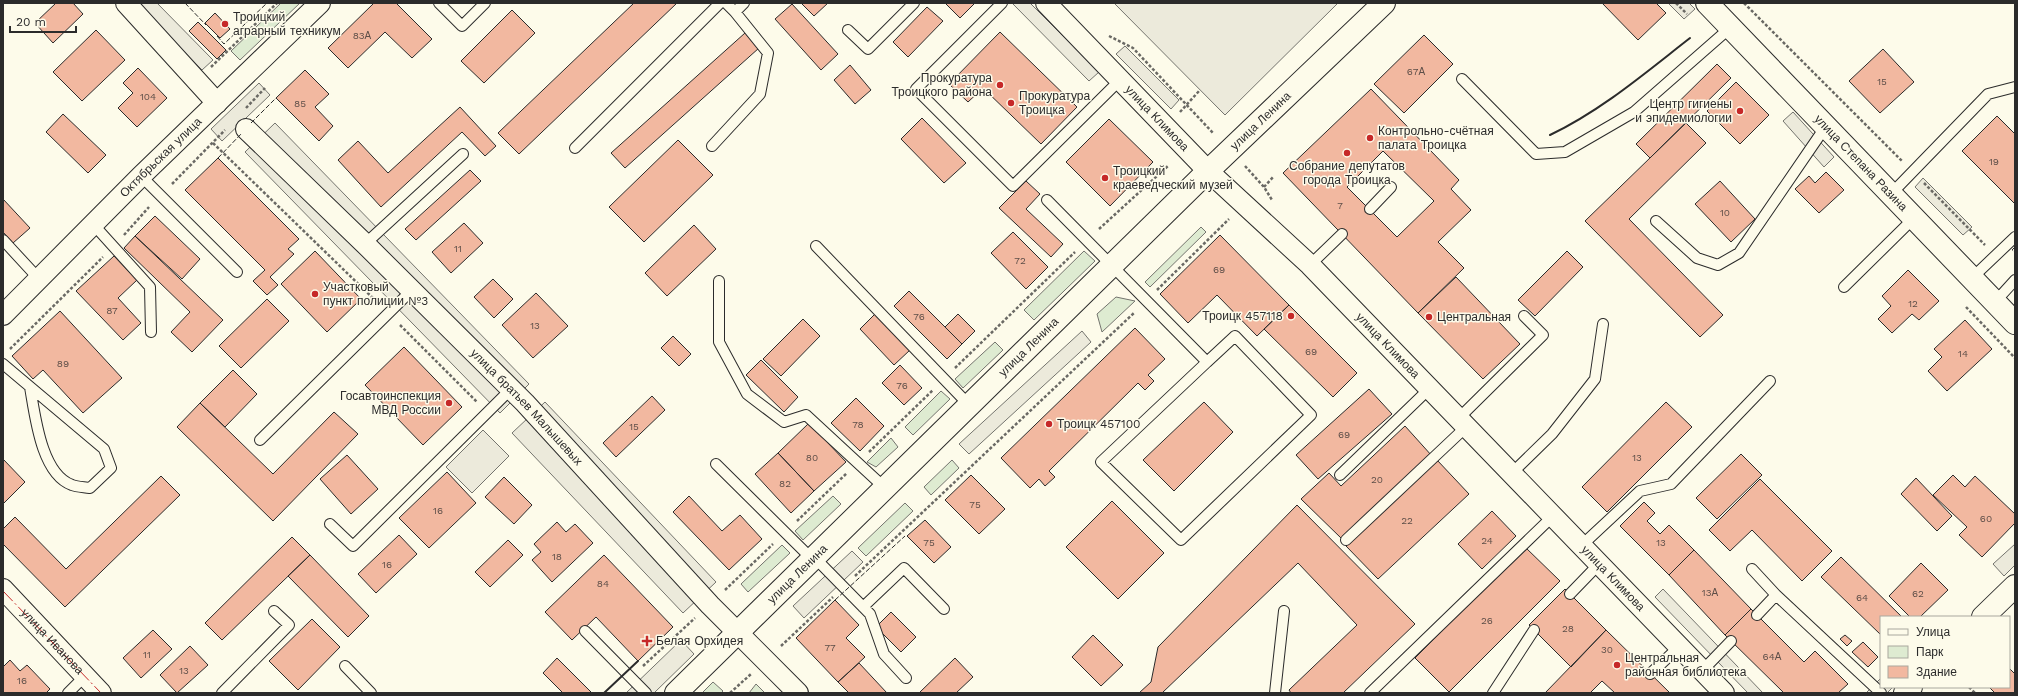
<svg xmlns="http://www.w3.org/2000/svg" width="2018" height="696" viewBox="0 0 2018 696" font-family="'Work Sans',sans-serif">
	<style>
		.green { fill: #deebd1; stroke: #74746e }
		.parking { fill: #eceadb; stroke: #74746e }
		.building { fill: #f2b8a0; stroke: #2b2b2b; fill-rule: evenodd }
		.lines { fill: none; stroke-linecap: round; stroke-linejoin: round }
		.lane-casing { stroke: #2b2b2b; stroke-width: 12 }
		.street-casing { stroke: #2b2b2b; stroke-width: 22 }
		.secondary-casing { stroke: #2b2b2b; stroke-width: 24 }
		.path { stroke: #6a6964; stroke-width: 2.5; stroke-dasharray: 3 2; stroke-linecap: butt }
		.lane { stroke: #fdfbea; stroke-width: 10 }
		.street { stroke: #fdfbea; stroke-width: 20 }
		.secondary { stroke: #fdfbea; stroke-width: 22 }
		.fence { stroke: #2b2b2b; stroke-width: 1; stroke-dasharray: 5 2; stroke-linecap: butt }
		.wall { stroke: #2b2b2b; stroke-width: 2 }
		.power { stroke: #c62828; stroke-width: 1; stroke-dasharray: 14 3 2 3; stroke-linecap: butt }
		.poi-dot { fill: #c62828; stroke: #fdfbea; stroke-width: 1.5 }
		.labels { text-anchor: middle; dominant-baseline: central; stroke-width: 3; stroke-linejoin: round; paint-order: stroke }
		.number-label { font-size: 10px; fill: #5d4e48 }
		.poi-label { font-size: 12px; fill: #2b2b2b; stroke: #fdfbea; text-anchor: start }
		.street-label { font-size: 12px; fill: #2b2b2b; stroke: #fdfbea }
	</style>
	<rect width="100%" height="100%" fill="#fdfbea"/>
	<path class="green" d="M 281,3 L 300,3 L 240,60 L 231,51 Z
		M 1201,227 L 1206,232 L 1150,287 L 1145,282 Z
		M 1084,251 L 1095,261 L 1034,320 L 1024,310 Z
		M 1116,297 L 1135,301 L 1102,332 L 1097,314 Z
		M 995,342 L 1003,350 L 963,388 L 955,379 Z
		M 941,391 L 950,399 L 913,435 L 905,427 Z
		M 891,438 L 898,447 L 876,467 L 867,462 Z
		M 952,460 L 959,468 L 931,495 L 924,487 Z
		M 833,496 L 841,504 L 803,540 L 795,531 Z
		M 905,503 L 913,511 L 866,556 L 858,548 Z
		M 782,545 L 790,553 L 748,592 L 741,584 Z
		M 713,682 L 723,691 L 721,693 L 702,693 Z
		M 756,684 L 765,693 L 749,693 Z"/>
	<path class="parking" d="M 136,3 L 157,3 L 213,60 L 202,70 Z
		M 1012,3 L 1030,3 L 1099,72 L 1089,81 Z
		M 1114,3 L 1338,3 L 1225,115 Z
		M 1668,3 L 1689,3 L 1695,9 L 1684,19 Z
		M 1125,46 L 1179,100 L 1171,109 L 1116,54 Z
		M 259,83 L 270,95 L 222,141 L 211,129 Z
		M 1793,112 L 1834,157 L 1824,167 L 1783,121 Z
		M 275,123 L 529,384 L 500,413 L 245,152 Z
		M 1923,178 L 1972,227 L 1963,235 L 1915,187 Z
		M 1082,331 L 1091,342 L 969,454 L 959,444 Z
		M 545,402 L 716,582 L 683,613 L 512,433 Z
		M 483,430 L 509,456 L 472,493 L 446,467 Z
		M 2015,544 L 2015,565 L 2004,576 L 1993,564 Z
		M 852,551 L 863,562 L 804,618 L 793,606 Z
		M 1663,589 L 1763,693 L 1748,693 L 1655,597 Z
		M 681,640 L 694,654 L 654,693 L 626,693 Z
		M 1881,678 L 1881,687 L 1893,687 L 1887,693 L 1866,693 Z"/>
	<path class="building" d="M 56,3 L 73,3 L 83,14 L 53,43 L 35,23 Z
		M 374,3 L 396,3 L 432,39 L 412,58 L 385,32 L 348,68 L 328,48 Z
		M 634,3 L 677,3 L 519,154 L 498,133 Z
		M 801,3 L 828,3 L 814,16 Z
		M 945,3 L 975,3 L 960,18 Z
		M 1602,3 L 1656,3 L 1666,13 L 1638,40 Z
		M 792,4 L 838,54 L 821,70 L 775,19 Z
		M 927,7 L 943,21 L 908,57 L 893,42 Z
		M 512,10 L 535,33 L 484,83 L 461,61 Z
		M 215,13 L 230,29 L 220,38 L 205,23 Z
		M 198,22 L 226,50 L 217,59 L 189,31 Z
		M 96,30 L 125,60 L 82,101 L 53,72 Z
		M 1000,32 L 1077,107 L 1041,144 L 983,88 L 968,102 L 949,84 Z
		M 745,33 L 759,48 L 625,168 L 611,153 Z
		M 1424,35 L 1453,64 L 1404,113 L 1374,84 Z
		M 1883,49 L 1914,82 L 1880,113 L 1849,81 Z
		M 1717,64 L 1731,78 L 1650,158 L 1636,144 Z
		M 850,65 L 871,90 L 855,104 L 834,80 Z
		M 138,68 L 167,98 L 137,127 L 118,108 L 133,93 L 123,83 Z
		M 305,70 L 329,94 L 315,107 L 333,126 L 319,141 L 276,98 Z
		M 1736,82 L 1769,115 L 1740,144 L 1707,111 Z
		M 1371,89 L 1459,180 L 1451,189 L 1471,210 L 1438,242 L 1464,268 L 1418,313 L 1283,173 ZM 1383,151 L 1434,201 L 1397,237 L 1347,187 Z
		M 460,107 L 496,146 L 485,156 L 462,132 L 381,207 L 338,160 L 358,141 L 388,173 Z
		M 63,114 L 106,155 L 88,173 L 46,132 Z
		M 1997,116 L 2015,134 L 2015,204 L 1962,151 Z
		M 922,118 L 966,163 L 944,183 L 901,139 Z
		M 1109,119 L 1153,162 L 1110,206 L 1066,162 Z
		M 1686,123 L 1706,143 L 1629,219 L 1723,315 L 1700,337 L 1585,221 Z
		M 678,140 L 713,175 L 644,242 L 609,207 Z
		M 218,158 L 299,239 L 288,249 L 294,254 L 270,277 L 278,285 L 267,295 L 253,281 L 265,270 L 185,190 Z
		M 470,170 L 481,181 L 416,240 L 405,229 Z
		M 1826,172 L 1844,190 L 1819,213 L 1795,189 L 1809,176 L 1815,183 Z
		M 1026,181 L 1040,194 L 1026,209 L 1063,244 L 1051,257 L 999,208 Z
		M 1720,181 L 1755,219 L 1731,242 L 1695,204 Z
		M 3,199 L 30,228 L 13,243 L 3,232 Z
		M 155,216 L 200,259 L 182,279 L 135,236 Z
		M 464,223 L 483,243 L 451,273 L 432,252 Z
		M 694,225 L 716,249 L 667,296 L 645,273 Z
		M 1013,232 L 1048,267 L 1026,289 L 991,253 Z
		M 1220,235 L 1289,305 L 1257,336 L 1217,295 L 1188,323 L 1160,294 Z
		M 135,236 L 223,320 L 192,352 L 171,332 L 190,312 L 124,248 Z
		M 315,251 L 361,299 L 327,332 L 281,284 Z
		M 1567,251 L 1583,267 L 1535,316 L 1518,300 Z
		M 114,256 L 137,280 L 118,298 L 141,323 L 123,340 L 76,291 Z
		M 1908,270 L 1939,301 L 1919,320 L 1912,314 L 1892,333 L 1878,319 L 1891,306 L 1882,296 Z
		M 1456,277 L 1520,344 L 1483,379 L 1418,313 Z
		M 493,279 L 513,299 L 494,318 L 474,297 Z
		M 909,291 L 962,344 L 947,359 L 894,306 Z
		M 536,293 L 568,326 L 533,358 L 502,325 Z
		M 267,299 L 289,321 L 241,368 L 219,346 Z
		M 1289,305 L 1357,373 L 1333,397 L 1264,329 Z
		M 60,311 L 122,378 L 83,413 L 43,370 L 33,379 L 12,356 Z
		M 875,314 L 910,350 L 894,365 L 860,329 Z
		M 958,314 L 975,331 L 962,344 L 945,327 Z
		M 803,319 L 820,336 L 781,376 L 763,359 Z
		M 1965,320 L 1992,349 L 1947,391 L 1928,371 L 1942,357 L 1934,349 Z
		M 1135,328 L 1165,359 L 1148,375 L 1154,381 L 1145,390 L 1138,383 L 1049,471 L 1055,477 L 1045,486 L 1039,479 L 1030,488 L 1001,458 Z
		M 673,336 L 691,354 L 679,366 L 661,348 Z
		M 404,347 L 462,407 L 423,445 L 365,385 Z
		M 761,360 L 798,397 L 784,412 L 746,375 Z
		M 900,365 L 922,388 L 904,405 L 882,383 Z
		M 233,370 L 257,394 L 225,427 L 200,403 Z
		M 1369,389 L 1392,414 L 1318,479 L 1296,455 Z
		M 652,396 L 665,410 L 616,457 L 603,443 Z
		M 856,398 L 884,426 L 860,451 L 831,423 Z
		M 1204,402 L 1233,432 L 1174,491 L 1143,460 Z
		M 1666,402 L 1692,427 L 1607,512 L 1582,487 Z
		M 200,403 L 273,474 L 334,412 L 358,434 L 273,521 L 177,427 Z
		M 809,423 L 846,462 L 814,491 L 778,453 Z
		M 1405,426 L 1432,456 L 1342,539 L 1301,499 L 1329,473 L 1341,486 Z
		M 778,453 L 814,491 L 791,513 L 755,474 Z
		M 1741,454 L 1762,475 L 1717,519 L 1696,498 Z
		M 347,455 L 378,489 L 351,514 L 320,479 Z
		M 3,459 L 25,482 L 3,504 Z
		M 1437,460 L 1469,494 L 1378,579 L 1346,546 Z
		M 447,472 L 476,503 L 429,548 L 399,518 Z
		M 971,475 L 1005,509 L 979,534 L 945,500 Z
		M 1953,475 L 1965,487 L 1975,476 L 2015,514 L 2015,523 L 1982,557 L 1959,535 L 1967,527 L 1933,495 Z
		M 161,476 L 180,495 L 65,607 L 3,544 L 3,529 L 15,517 L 66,569 Z
		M 504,477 L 532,505 L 514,524 L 485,497 Z
		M 1916,478 L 1952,516 L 1937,531 L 1901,494 Z
		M 1760,479 L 1832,551 L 1802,581 L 1752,530 L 1730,551 L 1709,530 Z
		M 689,496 L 722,531 L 740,515 L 762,539 L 729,570 L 673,512 Z
		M 1112,501 L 1164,553 L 1118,599 L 1066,547 Z
		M 1644,502 L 1655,513 L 1647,521 L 1660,534 L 1669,525 L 1694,550 L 1669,575 L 1620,526 Z
		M 1297,505 L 1415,624 L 1343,693 L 1291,693 L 1289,690 L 1357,625 L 1298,563 L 1162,693 L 1139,693 L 1151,682 L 1158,647 Z
		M 1492,511 L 1516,536 L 1482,569 L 1458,544 Z
		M 925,520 L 951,547 L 934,563 L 907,536 Z
		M 557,522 L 566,532 L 575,524 L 593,543 L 552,582 L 532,560 L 541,552 L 534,544 Z
		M 399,535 L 417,554 L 376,593 L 358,574 Z
		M 292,537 L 310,555 L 222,640 L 205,623 Z
		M 508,540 L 523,555 L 490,587 L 475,572 Z
		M 1525,547 L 1560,581 L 1449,692 L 1415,658 Z
		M 1694,550 L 1751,609 L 1725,635 L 1669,575 Z
		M 310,555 L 369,616 L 348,637 L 288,576 Z
		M 604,555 L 673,627 L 638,661 L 596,617 L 572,640 L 545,612 Z
		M 1841,557 L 1902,617 L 1881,617 L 1881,635 L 1821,577 Z
		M 1921,563 L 1948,590 L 1920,617 L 1910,617 L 1889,596 Z
		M 1565,589 L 1606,630 L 1571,667 L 1529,625 Z
		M 835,600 L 859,625 L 846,638 L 865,657 L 838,682 L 796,638 Z
		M 1751,609 L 1804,662 L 1815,651 L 1848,684 L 1838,693 L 1784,693 L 1725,635 Z
		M 891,612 L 916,637 L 901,652 L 876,627 Z
		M 312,619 L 340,647 L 298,690 L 269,661 Z
		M 153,630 L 172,649 L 141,678 L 123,658 Z
		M 1606,630 L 1670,693 L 1615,693 L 1602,681 L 1590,693 L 1545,693 Z
		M 1093,635 L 1123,665 L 1101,686 L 1072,657 Z
		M 1845,635 L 1852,641 L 1847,646 L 1840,639 Z
		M 1863,642 L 1878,657 L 1868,667 L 1852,652 Z
		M 190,646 L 208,665 L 177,693 L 160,675 Z
		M 557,658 L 592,693 L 563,693 L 543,673 Z
		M 955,658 L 973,677 L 956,693 L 919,693 Z
		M 10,660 L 20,671 L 27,665 L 50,689 L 46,693 L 3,693 L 3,667 Z
		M 859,663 L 887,693 L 849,693 L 838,682 Z
		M 2009,668 L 2015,674 L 2015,693 L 1995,693 L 1989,687 L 2009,687 Z"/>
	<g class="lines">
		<defs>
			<path id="lane" d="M 439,3 L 462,26 L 485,3
				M 726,3 L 735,12 L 744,3
				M 1002,3 L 916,89 L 1013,186 L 1120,80
				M 848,30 L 868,49 L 914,3
				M 1462,79 L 1536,154 L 1565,152 L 1634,112 L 1731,27
				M 712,146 L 760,94 L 768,53 L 735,12
				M 575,148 L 720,3
				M 141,176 L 237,272
				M 1891,194 L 1988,94 L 2015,87
				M 1047,200 L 1207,362 L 1101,462 L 1181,540 L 1311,415 L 1235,336 L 1207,362
				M 1370,209 L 1391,187
				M 1656,221 L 1697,258 L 1718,265 L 1739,253 L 1826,126
				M 93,224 L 150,287 L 151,332
				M 3,240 L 39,279
				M 365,244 L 463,154
				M 816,246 L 970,406
				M 1310,265 L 1342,234
				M 1972,278 L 2015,237
				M 719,281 L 719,342 L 747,394 L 784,422 L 806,415 L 886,489
				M 1844,287 L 1914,218
				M 1995,302 L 2015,280
				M 3,364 L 104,449 L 111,468 L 90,488 C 84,487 77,487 72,485 C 41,474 35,415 30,387
				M 1459,418 L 1543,335 L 1524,316
				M 260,440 L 411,291
				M 716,464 L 813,560
				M 1511,474 L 1552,434 L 1595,379 L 1603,324
				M 1340,475 L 1430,388
				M 330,524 L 353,546 L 511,389
				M 1346,540 L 1466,427
				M 1581,546 L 1640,491 L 1671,484 L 1770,381
				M 815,558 L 870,614 L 884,654 L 906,678
				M 1752,569 L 1776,595 L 1881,693
				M 1570,594 L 1599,564
				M 863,607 L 904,568 L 944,609
				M 1757,615 L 1776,595
				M 585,631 L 646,693
				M 345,666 L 371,693
				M 1702,671 L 1731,641
				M 1650,674 L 1679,647
				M 68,693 L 85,676
				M 222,693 L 289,625 L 274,611
				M 1275,693 L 1284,611
				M 1370,693 L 1553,516
				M 1493,693 L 1534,630"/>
			<g id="street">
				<path d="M 126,3 L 217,103"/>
				<path id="s1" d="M 1046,3 L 1208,171 L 1310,265 L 1724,693"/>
				<path id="s2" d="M 246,129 L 365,244 L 525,403 L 710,605 L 798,693"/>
				<path id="s3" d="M 3,315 L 141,176 L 320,3"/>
				<path id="s4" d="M 3,589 L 101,693"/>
			</g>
			<g id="secondary">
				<path id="s5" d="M 1707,3 L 2015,323"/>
				<path d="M 1983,617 L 2015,586"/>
				<path id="s6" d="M 676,693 L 1208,171 L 1384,3"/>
				<path d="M 1905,693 L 1911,687"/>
			</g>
		</defs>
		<use href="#lane" class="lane-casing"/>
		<use href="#street" class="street-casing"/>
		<use href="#secondary" class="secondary-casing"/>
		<path class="path" d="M 1676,3 L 1687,14
			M 1744,3 L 1902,161
			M 1109,36 L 1133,48 L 1214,134
			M 211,67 L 277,3
			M 246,108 L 265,88
			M 1180,112 L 1200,90
			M 213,143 L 378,303
			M 1245,166 L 1264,187 L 1272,200
			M 1924,183 L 1985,245
			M 172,184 L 225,130
			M 1264,187 L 1274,176
			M 1099,229 L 1168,166
			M 124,235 L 149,207
			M 1157,290 L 1229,219
			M 1966,307 L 2015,358
			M 400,325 L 477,402
			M 10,349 L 103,257
			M 955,368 L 1075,252
			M 869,452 L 933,390
			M 797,521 L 847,473
			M 855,576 L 1135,312
			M 725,590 L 773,544
			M 781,646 L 833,597
			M 643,666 L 695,618
			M 1969,687 L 1975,693
			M 730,693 L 751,674"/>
		<use href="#lane" class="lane"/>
		<use href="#street" class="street"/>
		<use href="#secondary" class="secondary"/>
		<path class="fence" d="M 185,3 L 206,25
			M 217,36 L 224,44 L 267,3
			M 251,123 L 276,98
			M 218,158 L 242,133
			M 2015,247 L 2012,250 L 2015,253
			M 835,600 L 905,536"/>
		<path class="wall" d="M 1550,135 C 1602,110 1645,73 1690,38
			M 604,693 L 638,661"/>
		<path class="power" d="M 3,591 L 101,693"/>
	</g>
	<g class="poi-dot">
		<circle cx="225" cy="24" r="4"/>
		<circle cx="1000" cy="85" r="4"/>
		<circle cx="1011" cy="103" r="4"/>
		<circle cx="1740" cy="111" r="4"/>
		<circle cx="1370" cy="138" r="4"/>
		<circle cx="1347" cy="153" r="4"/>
		<circle cx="1105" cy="178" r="4"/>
		<circle cx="315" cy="294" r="4"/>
		<circle cx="1291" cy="316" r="4"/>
		<circle cx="1429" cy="317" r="4"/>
		<circle cx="449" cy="403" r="4"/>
		<circle cx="1049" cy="424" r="4"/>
		<path d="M645 635h4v4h4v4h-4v4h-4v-4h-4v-4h4z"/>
		<circle cx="1617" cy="665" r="4"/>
	</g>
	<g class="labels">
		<g class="number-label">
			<text x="362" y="35">83А</text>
			<text x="1416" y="71">67А</text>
			<text x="1882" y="81">15</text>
			<text x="148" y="96">104</text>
			<text x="300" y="103">85</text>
			<text x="1994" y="161">19</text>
			<text x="1340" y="205">7</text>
			<text x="1725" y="212">10</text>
			<text x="458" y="248">11</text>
			<text x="1020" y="260">72</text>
			<text x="1219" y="269">69</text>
			<text x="1913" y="303">12</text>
			<text x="112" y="310">87</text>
			<text x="919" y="316">76</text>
			<text x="535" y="325">13</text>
			<text x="1311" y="351">69</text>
			<text x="1963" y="353">14</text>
			<text x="63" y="363">89</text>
			<text x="902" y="385">76</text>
			<text x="858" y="424">78</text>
			<text x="634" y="426">15</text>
			<text x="1344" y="434">69</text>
			<text x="812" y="457">80</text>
			<text x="1637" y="457">13</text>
			<text x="1377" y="479">20</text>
			<text x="785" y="483">82</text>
			<text x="975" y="504">75</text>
			<text x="438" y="510">16</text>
			<text x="1986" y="518">60</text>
			<text x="1407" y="520">22</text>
			<text x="1487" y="540">24</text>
			<text x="929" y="542">75</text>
			<text x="1661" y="542">13</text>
			<text x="557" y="556">18</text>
			<text x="387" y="564">16</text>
			<text x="603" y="583">84</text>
			<text x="1710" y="592">13А</text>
			<text x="1918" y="593">62</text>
			<text x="1862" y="597">64</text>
			<text x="1487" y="620">26</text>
			<text x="1568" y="628">28</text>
			<text x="830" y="647">77</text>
			<text x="1607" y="649">30</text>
			<text x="147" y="654">11</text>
			<text x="1772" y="656">64А</text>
			<text x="184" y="670">13</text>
			<text x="22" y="680">16</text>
		</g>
		<g class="poi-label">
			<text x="233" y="17">Троицкий<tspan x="233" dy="14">аграрный техникум</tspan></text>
			<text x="992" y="78" text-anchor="end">Прокуратура<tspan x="992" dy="14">Троицкого района</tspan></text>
			<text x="1019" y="96">Прокуратура<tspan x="1019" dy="14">Троицка</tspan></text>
			<text x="1732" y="104" text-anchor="end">Центр гигиены<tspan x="1732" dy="14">и эпидемиологии</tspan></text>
			<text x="1378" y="131">Контрольно-счётная<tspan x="1378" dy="14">палата Троицка</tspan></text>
			<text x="1347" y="166" text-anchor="middle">Собрание депутатов<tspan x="1347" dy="14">города Троицка</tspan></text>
			<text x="1113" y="171">Троицкий<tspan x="1113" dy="14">краеведческий музей</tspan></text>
			<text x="323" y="287">Участковый<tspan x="323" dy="14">пункт полиции №3</tspan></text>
			<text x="1283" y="316" text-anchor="end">Троицк 457118</text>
			<text x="1437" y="317">Центральная</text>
			<text x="441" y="396" text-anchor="end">Госавтоинспекция<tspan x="441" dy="14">МВД России</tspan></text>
			<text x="1057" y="424">Троицк 457100</text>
			<text x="656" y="641">Белая Орхидея</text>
			<text x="1625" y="658">Центральная<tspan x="1625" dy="14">районная библиотека</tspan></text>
		</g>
		<g class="street-label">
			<text stroke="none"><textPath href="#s1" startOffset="160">улица Климова</textPath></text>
			<text stroke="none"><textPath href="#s6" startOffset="818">улица Ленина</textPath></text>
			<text stroke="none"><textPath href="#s3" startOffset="223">Октябрьская улица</textPath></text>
			<text stroke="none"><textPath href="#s5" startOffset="222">улица Степана Разина</textPath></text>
			<text stroke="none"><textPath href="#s1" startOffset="484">улица Климова</textPath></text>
			<text stroke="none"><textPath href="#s6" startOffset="494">улица Ленина</textPath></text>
			<text stroke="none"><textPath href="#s2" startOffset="395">улица братьев Малышевых</textPath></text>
			<text stroke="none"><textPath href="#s6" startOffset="170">улица Ленина</textPath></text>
			<text stroke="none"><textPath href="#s1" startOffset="808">улица Климова</textPath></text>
			<text stroke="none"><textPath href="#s4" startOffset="72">улица Иванова</textPath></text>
		</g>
	</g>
	<rect width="2018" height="696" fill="none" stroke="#2b2b2b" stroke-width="8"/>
	<rect x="1880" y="616" width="130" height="72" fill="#fdfbea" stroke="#a9a89e"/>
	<rect x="1888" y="629" width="20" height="6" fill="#fdfbea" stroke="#a9a89e"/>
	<text x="1916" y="636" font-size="12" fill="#2b2b2b">Улица</text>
	<rect x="1888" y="646" width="20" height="12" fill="#deebd1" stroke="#a9a89e"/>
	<text x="1916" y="656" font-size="12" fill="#2b2b2b">Парк</text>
	<rect x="1888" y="666" width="20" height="12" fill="#f2b8a0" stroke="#a9a89e"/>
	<text x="1916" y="676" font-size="12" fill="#2b2b2b">Здание</text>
	<path d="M10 26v6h66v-6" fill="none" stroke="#2b2b2b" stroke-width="2"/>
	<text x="16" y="26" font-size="12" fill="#2b2b2b" stroke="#fdfbea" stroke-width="3" paint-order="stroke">20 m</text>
</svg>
